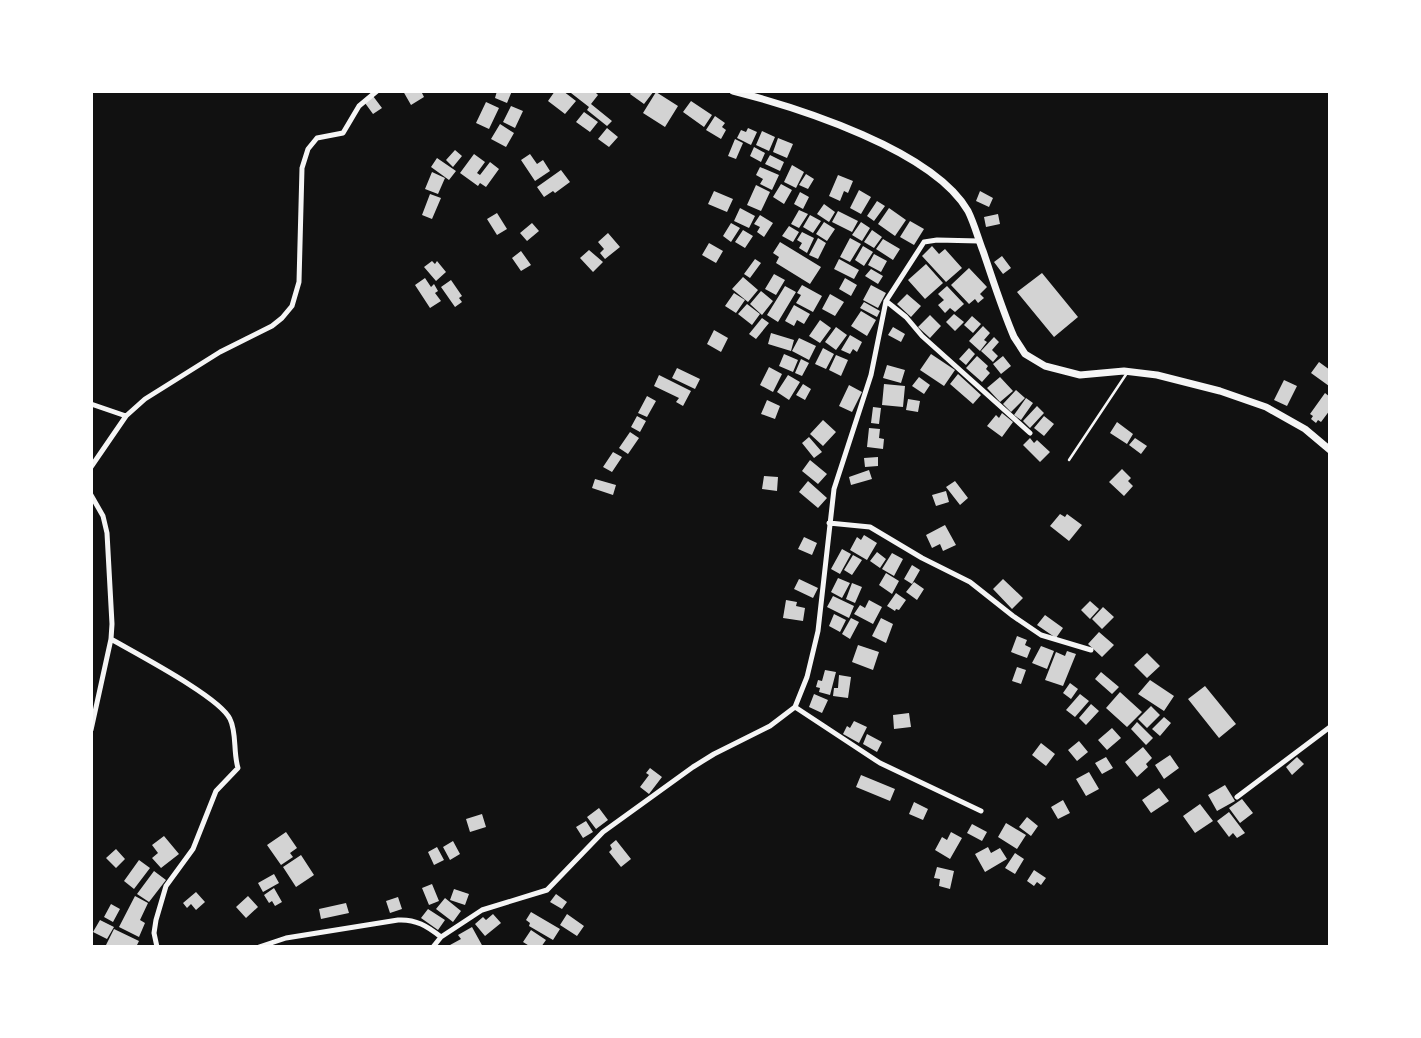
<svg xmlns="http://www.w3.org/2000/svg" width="1421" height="1038" viewBox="0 0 1421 1038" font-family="Figtree,sans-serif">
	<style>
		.building { fill: #d3d3d3 }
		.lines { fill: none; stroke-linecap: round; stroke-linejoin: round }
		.service { stroke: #f5f5f5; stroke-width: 2.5 }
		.minor { stroke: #f5f5f5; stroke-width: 5 }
		.tertiary { stroke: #f5f5f5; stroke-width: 7 }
	</style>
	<rect width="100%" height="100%" fill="#111"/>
	<path class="building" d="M 403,91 L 421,91 L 424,97 L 411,105 Z
		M 497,91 L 512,91 L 507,103 L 495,98 Z
		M 555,91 L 563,91 L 576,101 L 565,114 L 548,101 Z
		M 573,91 L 594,91 L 598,95 L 591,104 L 612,121 L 607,126 L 587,110 L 589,107 L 571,93 Z
		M 632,91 L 654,91 L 644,104 L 630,94 Z
		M 656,92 L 678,106 L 665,127 L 643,113 Z
		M 373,96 L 382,108 L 373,114 L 365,103 Z
		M 691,101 L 712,115 L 704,127 L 683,112 Z
		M 486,102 L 499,108 L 489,129 L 476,123 Z
		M 511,106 L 523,111 L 515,128 L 503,122 Z
		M 584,112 L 598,122 L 590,132 L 576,122 Z
		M 715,116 L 725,123 L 722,127 L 726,130 L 721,139 L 706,130 Z
		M 500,124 L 514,133 L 506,147 L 491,139 Z
		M 607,128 L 618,137 L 609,147 L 598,139 Z
		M 748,128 L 757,132 L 751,145 L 737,138 L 741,130 L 746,132 Z
		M 762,131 L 775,137 L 769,151 L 756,145 Z
		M 778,138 L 793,144 L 787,158 L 773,152 Z
		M 735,139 L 743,143 L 736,159 L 728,156 Z
		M 754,147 L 765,153 L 761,162 L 750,156 Z
		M 455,150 L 462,156 L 453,167 L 446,160 Z
		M 474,154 L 485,162 L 477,173 L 480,175 L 490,162 L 499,169 L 486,187 L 480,183 L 478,186 L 460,173 Z
		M 530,154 L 537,164 L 543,160 L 550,171 L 535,181 L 521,160 Z
		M 770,155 L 784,162 L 780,171 L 765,164 Z
		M 437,158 L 456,171 L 449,180 L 431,167 Z
		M 792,165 L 804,172 L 796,188 L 784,182 Z
		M 760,167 L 779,175 L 772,190 L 760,184 L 763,179 L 756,175 Z
		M 561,170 L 570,182 L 555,193 L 553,191 L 544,197 L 537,187 Z
		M 432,172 L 445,178 L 438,194 L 425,189 Z
		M 806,174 L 814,179 L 808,189 L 799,185 Z
		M 838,175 L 853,181 L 848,193 L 844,191 L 840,201 L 829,196 Z
		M 781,184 L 792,190 L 784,204 L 773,197 Z
		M 756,185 L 770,192 L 761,211 L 747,205 Z
		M 859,190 L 871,197 L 861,214 L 850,208 Z
		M 714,191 L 733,199 L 727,212 L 708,204 Z
		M 980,191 L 993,198 L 989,207 L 976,201 Z
		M 800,192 L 809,197 L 803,209 L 794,204 Z
		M 430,194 L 441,198 L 432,219 L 422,215 Z
		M 877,201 L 885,206 L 874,221 L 867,216 Z
		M 824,204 L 835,212 L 829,222 L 817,214 Z
		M 740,208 L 755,216 L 749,228 L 734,221 Z
		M 889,208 L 906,220 L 895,236 L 878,224 Z
		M 799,210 L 808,214 L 799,228 L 791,224 Z
		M 838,211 L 858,221 L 852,232 L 832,222 Z
		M 497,213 L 507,229 L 497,235 L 487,219 Z
		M 998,214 L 1000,224 L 986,227 L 984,217 Z
		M 760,215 L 773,223 L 764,237 L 757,232 L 760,227 L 754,224 Z
		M 810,215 L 821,221 L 813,233 L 803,227 Z
		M 910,221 L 924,229 L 914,245 L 900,237 Z
		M 824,222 L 835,229 L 827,241 L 816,234 Z
		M 861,222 L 870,228 L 862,241 L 852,235 Z
		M 532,223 L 539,231 L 527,241 L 520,233 Z
		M 731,223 L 740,228 L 731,242 L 723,236 Z
		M 789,226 L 799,232 L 793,242 L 782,236 Z
		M 743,230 L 753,236 L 745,248 L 735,242 Z
		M 872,230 L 882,237 L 874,248 L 864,242 Z
		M 802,232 L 814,238 L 807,253 L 799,248 L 802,243 L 797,240 Z
		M 608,233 L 620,247 L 605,259 L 600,253 L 604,249 L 598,242 Z
		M 818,238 L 826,243 L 818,259 L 809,255 Z
		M 850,238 L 861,244 L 850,262 L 840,257 Z
		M 883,239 L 900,249 L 893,260 L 876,249 Z
		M 780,242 L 821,267 L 810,284 L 776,263 L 779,257 L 773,253 Z
		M 709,243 L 723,251 L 716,263 L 702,255 Z
		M 863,246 L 873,252 L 864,266 L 855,260 Z
		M 932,246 L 939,254 L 945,249 L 962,268 L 946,282 L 922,256 Z
		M 589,250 L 603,262 L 593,272 L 580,258 Z
		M 521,251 L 531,265 L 521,271 L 512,258 Z
		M 874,254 L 887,261 L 881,272 L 868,265 Z
		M 1002,256 L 1011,268 L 1003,274 L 994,262 Z
		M 755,259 L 761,263 L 750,278 L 744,274 Z
		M 839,259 L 859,270 L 854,279 L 834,269 Z
		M 432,261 L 435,264 L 437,261 L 446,272 L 436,281 L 424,267 Z
		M 926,264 L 943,283 L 925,299 L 908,280 Z
		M 969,268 L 987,287 L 980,294 L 984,298 L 978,303 L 975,299 L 969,304 L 951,285 Z
		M 871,269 L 883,276 L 878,284 L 865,276 Z
		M 1042,273 L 1078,317 L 1054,337 L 1017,292 Z
		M 774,274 L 785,280 L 776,295 L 765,289 Z
		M 743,277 L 758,290 L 748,302 L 732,289 Z
		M 425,278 L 431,287 L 434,284 L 438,291 L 435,293 L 441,301 L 430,308 L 415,285 Z
		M 845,278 L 857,285 L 851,296 L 839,289 Z
		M 451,280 L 462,296 L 459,298 L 462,302 L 455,307 L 441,287 Z
		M 802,285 L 822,296 L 813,312 L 796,303 L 801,295 L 797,293 Z
		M 871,285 L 886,293 L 878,308 L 863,300 Z
		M 785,286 L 796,292 L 778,322 L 767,315 Z
		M 947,286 L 964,304 L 955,312 L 950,308 L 945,313 L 938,305 L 944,300 L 938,294 Z
		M 761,291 L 773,301 L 762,315 L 750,304 Z
		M 734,293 L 745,300 L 736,313 L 725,306 Z
		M 830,294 L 844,302 L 835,316 L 822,309 Z
		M 907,294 L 921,306 L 911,317 L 897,304 Z
		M 864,302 L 880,311 L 877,317 L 860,308 Z
		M 747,304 L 760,314 L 752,325 L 738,314 Z
		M 794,305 L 810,314 L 804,324 L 797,320 L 794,326 L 785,321 Z
		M 861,311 L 876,320 L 867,336 L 851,326 Z
		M 954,314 L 964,322 L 955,331 L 946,322 Z
		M 930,315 L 941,326 L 930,338 L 918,327 Z
		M 972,316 L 981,324 L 973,333 L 964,325 Z
		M 762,318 L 769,323 L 756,339 L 749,334 Z
		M 820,320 L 831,328 L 820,343 L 809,336 Z
		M 983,326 L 990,333 L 984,340 L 987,342 L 980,351 L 969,341 Z
		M 836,327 L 847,335 L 836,350 L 825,342 Z
		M 893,327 L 905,334 L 901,342 L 888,335 Z
		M 714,330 L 728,338 L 721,352 L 707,344 Z
		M 771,333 L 794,340 L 791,351 L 768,344 Z
		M 850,335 L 862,342 L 857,352 L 853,349 L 850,354 L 841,350 Z
		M 994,337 L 999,342 L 992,350 L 998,356 L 993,362 L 981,351 Z
		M 799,338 L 816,346 L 809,360 L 792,351 Z
		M 823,348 L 834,354 L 826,369 L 815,364 Z
		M 969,348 L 975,354 L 966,365 L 959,359 Z
		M 784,354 L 798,360 L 793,372 L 779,366 Z
		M 931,354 L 955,370 L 944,386 L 920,370 Z
		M 836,355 L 848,360 L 841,376 L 829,370 Z
		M 977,356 L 988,366 L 986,369 L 990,373 L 982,382 L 966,368 Z
		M 1003,356 L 1011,366 L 1001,374 L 993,364 Z
		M 801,359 L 809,363 L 802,376 L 795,373 Z
		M 1319,362 L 1330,370 L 1329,386 L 1311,373 Z
		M 887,365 L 905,370 L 901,383 L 883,378 Z
		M 769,367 L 782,374 L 773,392 L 760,385 Z
		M 677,368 L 700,379 L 695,389 L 672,378 Z
		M 958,374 L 981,395 L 973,404 L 950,384 Z
		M 659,375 L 691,391 L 683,406 L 676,402 L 679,398 L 654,386 Z
		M 788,375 L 800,382 L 789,400 L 777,392 Z
		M 919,377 L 930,385 L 924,394 L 912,386 Z
		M 1000,377 L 1013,391 L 1000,402 L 987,388 Z
		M 1284,380 L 1297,386 L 1287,406 L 1274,400 Z
		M 803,384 L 811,389 L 805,400 L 796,395 Z
		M 884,384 L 905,386 L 903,407 L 882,405 Z
		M 849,385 L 862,392 L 852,412 L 839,406 Z
		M 1016,390 L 1025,398 L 1011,412 L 1003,404 Z
		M 1325,393 L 1330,397 L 1330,410 L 1321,422 L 1318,420 L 1316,423 L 1311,419 L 1313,416 L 1310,414 Z
		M 647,396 L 656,401 L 647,417 L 638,413 Z
		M 1026,398 L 1033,403 L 1021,420 L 1014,415 Z
		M 908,399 L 920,401 L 918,412 L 906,410 Z
		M 767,400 L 780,406 L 775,419 L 761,414 Z
		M 1037,406 L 1044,413 L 1030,428 L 1023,421 Z
		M 873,407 L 881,408 L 879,424 L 871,423 Z
		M 1002,413 L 1013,422 L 1002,437 L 987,426 L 996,415 L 999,418 Z
		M 637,416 L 646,421 L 640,432 L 631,427 Z
		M 1044,416 L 1054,424 L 1044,436 L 1034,428 Z
		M 823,420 L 836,432 L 823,446 L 810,434 Z
		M 1117,422 L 1133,434 L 1127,444 L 1110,433 Z
		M 869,428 L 880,429 L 879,438 L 884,439 L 883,449 L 867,447 Z
		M 630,432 L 639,438 L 628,454 L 619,448 Z
		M 809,437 L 822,452 L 814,458 L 802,443 Z
		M 1030,438 L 1034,443 L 1037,440 L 1050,452 L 1040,462 L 1023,445 Z
		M 1135,438 L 1147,446 L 1141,454 L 1129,445 Z
		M 613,452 L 622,457 L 612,472 L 603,467 Z
		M 878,457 L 878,466 L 865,467 L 864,458 Z
		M 810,460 L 827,474 L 818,484 L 802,471 Z
		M 1122,469 L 1131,478 L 1128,481 L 1133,486 L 1124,496 L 1109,482 Z
		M 869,470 L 872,479 L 851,485 L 849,477 Z
		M 764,476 L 778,477 L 777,491 L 762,489 Z
		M 595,479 L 616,485 L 613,495 L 592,488 Z
		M 808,481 L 827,498 L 818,508 L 799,492 Z
		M 955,481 L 968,498 L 960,505 L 946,487 Z
		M 946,491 L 949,502 L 936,506 L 932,495 Z
		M 1060,514 L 1065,517 L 1067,514 L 1082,525 L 1069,541 L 1050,526 Z
		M 945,525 L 956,545 L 943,551 L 940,544 L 932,548 L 926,535 Z
		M 864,535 L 877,543 L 867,560 L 850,550 L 857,537 L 861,540 Z
		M 804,537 L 817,543 L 812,555 L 798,549 Z
		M 842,549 L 851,554 L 840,574 L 831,569 Z
		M 877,552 L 886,559 L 880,568 L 870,561 Z
		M 892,553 L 903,559 L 894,576 L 882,569 Z
		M 853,555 L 862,560 L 852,575 L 844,570 Z
		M 912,565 L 920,570 L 912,584 L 904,579 Z
		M 886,573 L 899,581 L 892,594 L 879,585 Z
		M 838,578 L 850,583 L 842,598 L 831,592 Z
		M 799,579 L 818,588 L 813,598 L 794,589 Z
		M 1003,579 L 1023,598 L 1012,609 L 993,589 Z
		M 914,582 L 924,589 L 917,600 L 906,592 Z
		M 852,583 L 862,587 L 855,603 L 846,599 Z
		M 896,593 L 906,600 L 899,610 L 896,609 L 895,611 L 887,606 Z
		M 833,596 L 854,606 L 849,618 L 827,607 Z
		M 786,600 L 797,602 L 796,606 L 805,608 L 803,621 L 783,618 Z
		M 869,600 L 882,607 L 873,624 L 854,614 L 860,605 L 865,608 Z
		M 1090,601 L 1099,609 L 1090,619 L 1081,610 Z
		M 1103,607 L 1114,617 L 1102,629 L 1092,619 Z
		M 834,614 L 846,620 L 840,632 L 829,626 Z
		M 1045,615 L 1063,628 L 1056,638 L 1037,625 Z
		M 851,618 L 859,622 L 850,639 L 842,634 Z
		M 881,618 L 893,624 L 886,643 L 872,636 Z
		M 1099,632 L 1114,645 L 1102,657 L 1088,644 Z
		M 1017,636 L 1027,640 L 1025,645 L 1031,648 L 1027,658 L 1011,652 Z
		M 858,645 L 879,652 L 873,670 L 852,662 Z
		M 1041,646 L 1054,651 L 1047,669 L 1032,663 Z
		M 1067,651 L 1076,654 L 1063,686 L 1045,680 L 1056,652 L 1065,656 Z
		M 1147,653 L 1160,666 L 1147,678 L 1134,665 Z
		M 1017,667 L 1026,670 L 1021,684 L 1012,681 Z
		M 825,670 L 836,672 L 830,695 L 819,692 L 820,688 L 816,687 L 818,680 L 822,681 Z
		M 1101,672 L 1119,687 L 1112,694 L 1095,679 Z
		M 839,675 L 851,677 L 848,698 L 833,696 L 834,688 L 838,688 Z
		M 1150,680 L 1174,696 L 1164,711 L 1138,694 Z
		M 1070,683 L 1078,689 L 1071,699 L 1063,693 Z
		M 1205,686 L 1236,724 L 1219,738 L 1188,699 Z
		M 1120,692 L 1142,712 L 1127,727 L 1106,708 Z
		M 814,694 L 828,700 L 822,713 L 809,707 Z
		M 1080,694 L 1089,701 L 1075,717 L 1066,710 Z
		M 1091,704 L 1099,711 L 1086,725 L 1079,718 Z
		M 1151,706 L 1160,715 L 1147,728 L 1138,719 Z
		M 909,713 L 911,727 L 894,729 L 893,715 Z
		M 1164,717 L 1171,723 L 1160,736 L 1152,729 Z
		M 854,721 L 867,727 L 859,743 L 843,734 L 847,726 L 850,728 Z
		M 1137,722 L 1153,738 L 1146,745 L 1131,729 Z
		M 1112,728 L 1121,738 L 1107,750 L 1098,740 Z
		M 867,734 L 882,742 L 877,752 L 863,744 Z
		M 1079,741 L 1088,752 L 1077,761 L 1068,750 Z
		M 1041,743 L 1055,754 L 1046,766 L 1032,755 Z
		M 1143,747 L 1152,758 L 1146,764 L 1148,767 L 1137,777 L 1125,762 Z
		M 1170,755 L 1179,768 L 1164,779 L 1155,765 Z
		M 1106,757 L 1113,768 L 1102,774 L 1095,763 Z
		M 1297,757 L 1304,764 L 1292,775 L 1286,767 Z
		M 650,768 L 662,777 L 649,794 L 640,787 L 649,775 L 646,773 Z
		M 1089,772 L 1099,789 L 1086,796 L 1076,779 Z
		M 861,775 L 895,789 L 890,801 L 856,787 Z
		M 1225,785 L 1235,801 L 1217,811 L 1208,795 Z
		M 1159,788 L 1169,801 L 1151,813 L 1142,800 Z
		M 1242,799 L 1253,813 L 1240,823 L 1229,808 Z
		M 1063,800 L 1070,813 L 1058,819 L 1051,807 Z
		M 914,802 L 928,809 L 923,820 L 909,814 Z
		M 1200,804 L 1213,821 L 1195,833 L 1183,816 Z
		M 599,808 L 608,820 L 596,829 L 587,817 Z
		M 1229,812 L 1245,833 L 1237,838 L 1233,833 L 1229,837 L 1217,821 Z
		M 482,814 L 486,827 L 470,832 L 466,819 Z
		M 1027,817 L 1038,826 L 1031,836 L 1019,827 Z
		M 586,821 L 593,832 L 583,838 L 576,827 Z
		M 1006,823 L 1026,835 L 1017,849 L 998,837 Z
		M 972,824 L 987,832 L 982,841 L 967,833 Z
		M 286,832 L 297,848 L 290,853 L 293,857 L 281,865 L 267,845 Z
		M 951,832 L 962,838 L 950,859 L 935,850 L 942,837 L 947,840 Z
		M 164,836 L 179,854 L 161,868 L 152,858 L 158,853 L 152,845 Z
		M 616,840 L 631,859 L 621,867 L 609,852 L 612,849 L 610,845 Z
		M 453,841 L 460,854 L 450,860 L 443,847 Z
		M 437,847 L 444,860 L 434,865 L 428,852 Z
		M 988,847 L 991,853 L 1000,848 L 1007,859 L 985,872 L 975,854 Z
		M 116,849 L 125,859 L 116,868 L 106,858 Z
		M 1015,853 L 1024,859 L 1015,874 L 1005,868 Z
		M 301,855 L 314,875 L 296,887 L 283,867 Z
		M 139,860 L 150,868 L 134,889 L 124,881 Z
		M 937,867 L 954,871 L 950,889 L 939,886 L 940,879 L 934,878 Z
		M 1034,870 L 1046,878 L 1041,885 L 1037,882 L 1034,886 L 1027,881 Z
		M 154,871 L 166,880 L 149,902 L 137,894 Z
		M 274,874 L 279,883 L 263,892 L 258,883 Z
		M 432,884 L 439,901 L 429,905 L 422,888 Z
		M 274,888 L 282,902 L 275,906 L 272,901 L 269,903 L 264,895 Z
		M 454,889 L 469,894 L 465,905 L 450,900 Z
		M 196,892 L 205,902 L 196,910 L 191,904 L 187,908 L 183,903 Z
		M 556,894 L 567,902 L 562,909 L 550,902 Z
		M 135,896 L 148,903 L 140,920 L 145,923 L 139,937 L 119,927 Z
		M 248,896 L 258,907 L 246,918 L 236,907 Z
		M 398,897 L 402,909 L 390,913 L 386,901 Z
		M 445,898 L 461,911 L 453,922 L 436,909 Z
		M 346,903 L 349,913 L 321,919 L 319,909 Z
		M 111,904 L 120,909 L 113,922 L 104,917 Z
		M 428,909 L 445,920 L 438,930 L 421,918 Z
		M 531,912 L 560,929 L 553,940 L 529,926 L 530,923 L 526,920 Z
		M 493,914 L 501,923 L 485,936 L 475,924 L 483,917 L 486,920 Z
		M 567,914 L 584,926 L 577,936 L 560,925 Z
		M 100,920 L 114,927 L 107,939 L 93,932 Z
		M 472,927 L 483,947 L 451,947 L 450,945 L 461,939 L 458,935 Z
		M 114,929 L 139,941 L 136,947 L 110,947 L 106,945 Z
		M 531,930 L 546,940 L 541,947 L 531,947 L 523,942 Z"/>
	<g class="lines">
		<path class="service" d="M 1069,460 L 1127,373"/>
		<path class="minor" d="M 886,301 L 906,317 L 922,336 L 1030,433
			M 91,404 L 126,416
			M 91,467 L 126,416 L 145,399 L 220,352 L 272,326 L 282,318 L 292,306 L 299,282 L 302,168 L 308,149 L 317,138 L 343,133 L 359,106 L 377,91
			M 91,495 L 103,516 L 107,533 L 112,624 L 111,639 L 91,730
			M 829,523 L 870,527 L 922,558 L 970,582 L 1013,616 L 1041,635 L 1091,650
			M 111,639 C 135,653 220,697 230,719 C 237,733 233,752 238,768 L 216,791 L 193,849 L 166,886 L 156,920 L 154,933 L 157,947
			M 795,707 L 880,763 L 981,811
			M 1237,797 L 1330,727
			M 259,947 L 286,938 L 398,920 C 416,919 427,926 441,937
			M 433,947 L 441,937 L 482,910 L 547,890 L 603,832 L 693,767 L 714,754 L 770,726 L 795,707 L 807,677 L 818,631 L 834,489 L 871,375 L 886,301 L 924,242 L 937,240 L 979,241"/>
		<path class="tertiary" d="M 733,91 C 799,108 933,150 968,211 C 974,223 978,238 983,251 C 993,280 1002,309 1014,337 L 1025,354 L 1045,366 L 1080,375 L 1124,371 L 1157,375 L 1220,391 L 1266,407 L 1305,429 L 1330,450"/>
	</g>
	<rect width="1421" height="1038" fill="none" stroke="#ffffff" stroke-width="186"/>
</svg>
